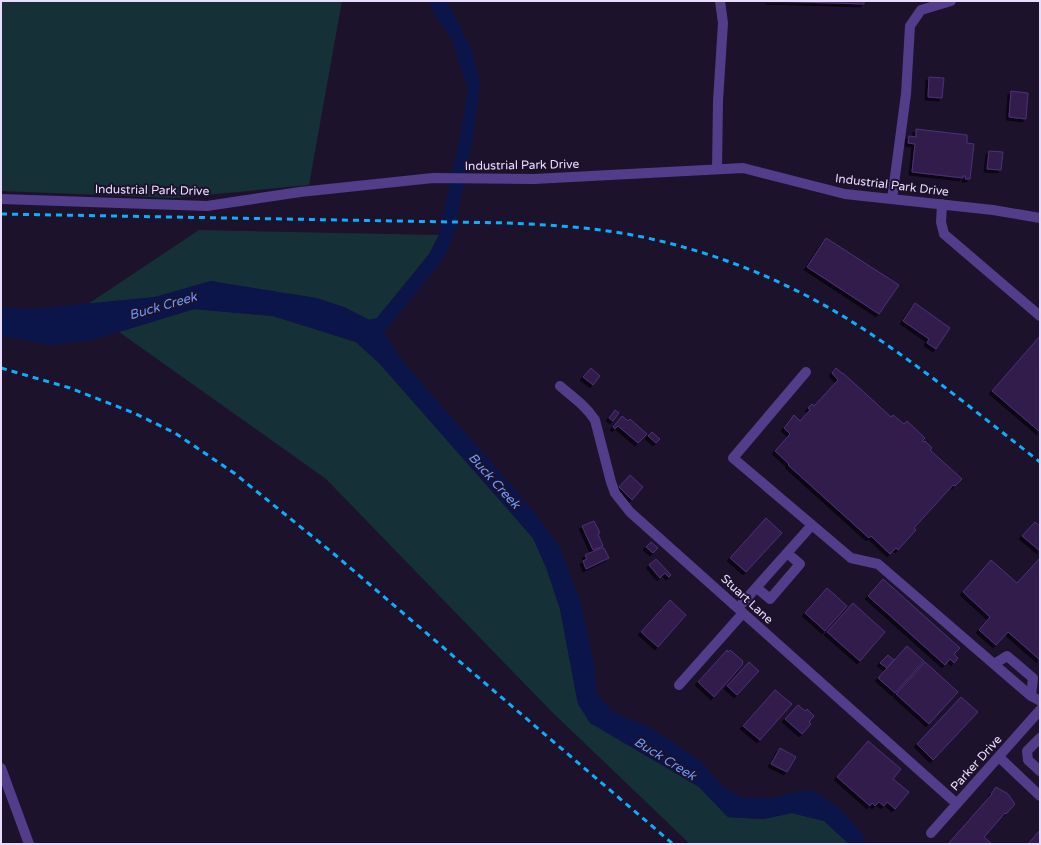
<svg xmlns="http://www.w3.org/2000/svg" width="1041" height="845" viewBox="0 0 1041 845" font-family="'Varela Round',sans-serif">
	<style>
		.green { fill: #153036 }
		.water { fill: #0c154a }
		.building { fill: #311e4c; stroke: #4e3078; filter: url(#shadow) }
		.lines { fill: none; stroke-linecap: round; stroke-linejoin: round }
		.minor { stroke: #513d8a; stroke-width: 10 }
		.rail { stroke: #0baffc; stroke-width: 3; stroke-dasharray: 6 5; stroke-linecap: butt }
		.labels { text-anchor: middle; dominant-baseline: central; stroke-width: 4; stroke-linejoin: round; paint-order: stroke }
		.street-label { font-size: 12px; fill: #e8ddff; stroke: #1c122c }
		.water-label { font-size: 13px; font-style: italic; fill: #6c9afd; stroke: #1c122c }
	</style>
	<defs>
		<filter id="shadow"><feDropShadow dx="-3" dy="3" stdDeviation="0" flood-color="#0009"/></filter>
	</defs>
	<rect width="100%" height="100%" fill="#1c122c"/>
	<path class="green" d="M 1,1 L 342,1 L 309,185 L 175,198 L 1,191 Z
		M 199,230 L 439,235 L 429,254 L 377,318 L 369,320 L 344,307 L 211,281 L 155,297 L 88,304 Z
		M 194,309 L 273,316 L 356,342 L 380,364 L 533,538 L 546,567 L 560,609 L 578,704 L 660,763 L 699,787 L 728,817 L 763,819 L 792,813 L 824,821 L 849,844 L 690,844 L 552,712 L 326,479 L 119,332 Z"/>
	<path class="water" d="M 429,1 L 447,1 L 471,48 L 480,81 L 473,138 L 454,234 L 443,259 L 384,332 L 400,358 L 530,507 L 558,544 L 580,600 L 594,664 L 597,694 L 613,712 L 651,728 L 702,762 L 722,786 L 743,798 L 772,798 L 799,791 L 815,791 L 840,809 L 862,834 L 866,844 L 849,844 L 824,821 L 792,813 L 763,819 L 728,817 L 699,787 L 590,723 L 578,704 L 560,609 L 546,567 L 533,538 L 380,364 L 356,342 L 273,316 L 194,309 L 92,340 L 51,345 L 1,336 L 1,307 L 31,309 L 155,297 L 211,281 L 317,298 L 344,307 L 369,320 L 377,318 L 429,255 L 439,235 L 460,136 L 468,89 L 452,40 L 434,13 Z"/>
	<path class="building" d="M 769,1 L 864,1 L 864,4 Z
		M 929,77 L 944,78 L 942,98 L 928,97 Z
		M 1011,91 L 1028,93 L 1026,119 L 1009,117 Z
		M 916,129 L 967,135 L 967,143 L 974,144 L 970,179 L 965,179 L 966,176 L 963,176 L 963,178 L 912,172 L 915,144 L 908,143 L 909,136 L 916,137 Z
		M 989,151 L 1003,152 L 1001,170 L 987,169 Z
		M 826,238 L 899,285 L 879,314 L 807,267 Z
		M 915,303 L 950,328 L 936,349 L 927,343 L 929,339 L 903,321 Z
		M 1040,336 L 1040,432 L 992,391 Z
		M 591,368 L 600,376 L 593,385 L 583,377 Z
		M 836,368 L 843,374 L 843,373 L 891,417 L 893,415 L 904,424 L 907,421 L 925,438 L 922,441 L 924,442 L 925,441 L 932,448 L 930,450 L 962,479 L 955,486 L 953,485 L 914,528 L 916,530 L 898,550 L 896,548 L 890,554 L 871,536 L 869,538 L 788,465 L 789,464 L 775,451 L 790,434 L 784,428 L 788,423 L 794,415 L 800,421 L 810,410 L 808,408 L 812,404 L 814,406 L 838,380 L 832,373 Z
		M 615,410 L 619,413 L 613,421 L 609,418 Z
		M 622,416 L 628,421 L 630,419 L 647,434 L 638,443 L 618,426 L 615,429 L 613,427 Z
		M 652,432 L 660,439 L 656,443 L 648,436 Z
		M 630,475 L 643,487 L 632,500 L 619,487 Z
		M 766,518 L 782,533 L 746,572 L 730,558 Z
		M 594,521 L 600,533 L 598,534 L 603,546 L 593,550 L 582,526 Z
		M 1035,522 L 1040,526 L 1040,551 L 1022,536 Z
		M 651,542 L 658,548 L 653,553 L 646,547 Z
		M 601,548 L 604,548 L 609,558 L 586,569 L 583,561 L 587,559 L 585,555 Z
		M 1040,558 L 1040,660 L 1008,632 L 996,645 L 979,630 L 990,617 L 963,592 L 991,560 L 1017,583 Z
		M 656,559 L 671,575 L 669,577 L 665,573 L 660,578 L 649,565 Z
		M 883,579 L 960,648 L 954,654 L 958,658 L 954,663 L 950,659 L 945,665 L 868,596 Z
		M 827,588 L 847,606 L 825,631 L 805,613 Z
		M 670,600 L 686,615 L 658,647 L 641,632 Z
		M 853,603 L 885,632 L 860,661 L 827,632 Z
		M 907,646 L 924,661 L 895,693 L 878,678 Z
		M 727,650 L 728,652 L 730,650 L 743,661 L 742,663 L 743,664 L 714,697 L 698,682 Z
		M 888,655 L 894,660 L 887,668 L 880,663 Z
		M 749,662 L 759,671 L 737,695 L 727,686 Z
		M 925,662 L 958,692 L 929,724 L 896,694 Z
		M 775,690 L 792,704 L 760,740 L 743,726 Z
		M 961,697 L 978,712 L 933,760 L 917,744 Z
		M 798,705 L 805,711 L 807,709 L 814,716 L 809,722 L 811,724 L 802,734 L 785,719 Z
		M 868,741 L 901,769 L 893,779 L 909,792 L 895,809 L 887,802 L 884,806 L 879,802 L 875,806 L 872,803 L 870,806 L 837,777 Z
		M 780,748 L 796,757 L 787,772 L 771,764 Z
		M 996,787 L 1008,794 L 1015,804 L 1006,814 L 1005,813 L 984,837 L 992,844 L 948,844 L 992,794 L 991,794 Z
		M 1040,830 L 1040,844 L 1028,844 Z"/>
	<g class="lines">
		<path class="minor" d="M 717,169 L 718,101 L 723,23 L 720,1
			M 1,199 L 207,206 L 300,192 L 433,178 L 534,179 L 743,168 L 845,194 L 993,210 L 1040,218
			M 892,199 L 906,94 L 910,26 L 921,10 L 951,1
			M 942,204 L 941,222 L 944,234 L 1040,316
			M 806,372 L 733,458 L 851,558 L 878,564 L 1031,696 L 1040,701
			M 560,386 C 573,397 586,406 595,420 L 611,482 L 615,493 L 630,512 L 957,804
			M 757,588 L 770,599 L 800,564 L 787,553
			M 738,608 L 812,525
			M 994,664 L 1007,656 L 1033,678 L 1031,696
			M 679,685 L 743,613
			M 1040,738 L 1027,751 L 1028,760 L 1040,771
			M 999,757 L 1040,796
			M 1,768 L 29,844
			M 931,833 L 1040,710"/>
		<path class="rail" d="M 1,214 L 509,223 C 548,225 588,227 627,234 C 704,248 779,277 846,318 C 914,360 977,413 1040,462
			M 1,368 L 70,388 L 134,413 L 175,433 L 234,473 L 334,554 L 673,844"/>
	</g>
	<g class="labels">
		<g class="street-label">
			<text transform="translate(522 165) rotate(-1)">Industrial Park Drive</text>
			<text transform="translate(892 185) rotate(7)">Industrial Park Drive</text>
			<text transform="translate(152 190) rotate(1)">Industrial Park Drive</text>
			<text transform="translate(747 599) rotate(43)">Stuart Lane</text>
			<text transform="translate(976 763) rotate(-48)">Parker Drive</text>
		</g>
		<g class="water-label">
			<text transform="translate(163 306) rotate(-16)">Buck Creek</text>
			<text transform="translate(494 481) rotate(48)">Buck Creek</text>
			<text transform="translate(665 759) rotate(32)">Buck Creek</text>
		</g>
	</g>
	<rect width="1041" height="845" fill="none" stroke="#e8ddff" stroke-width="4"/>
</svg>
